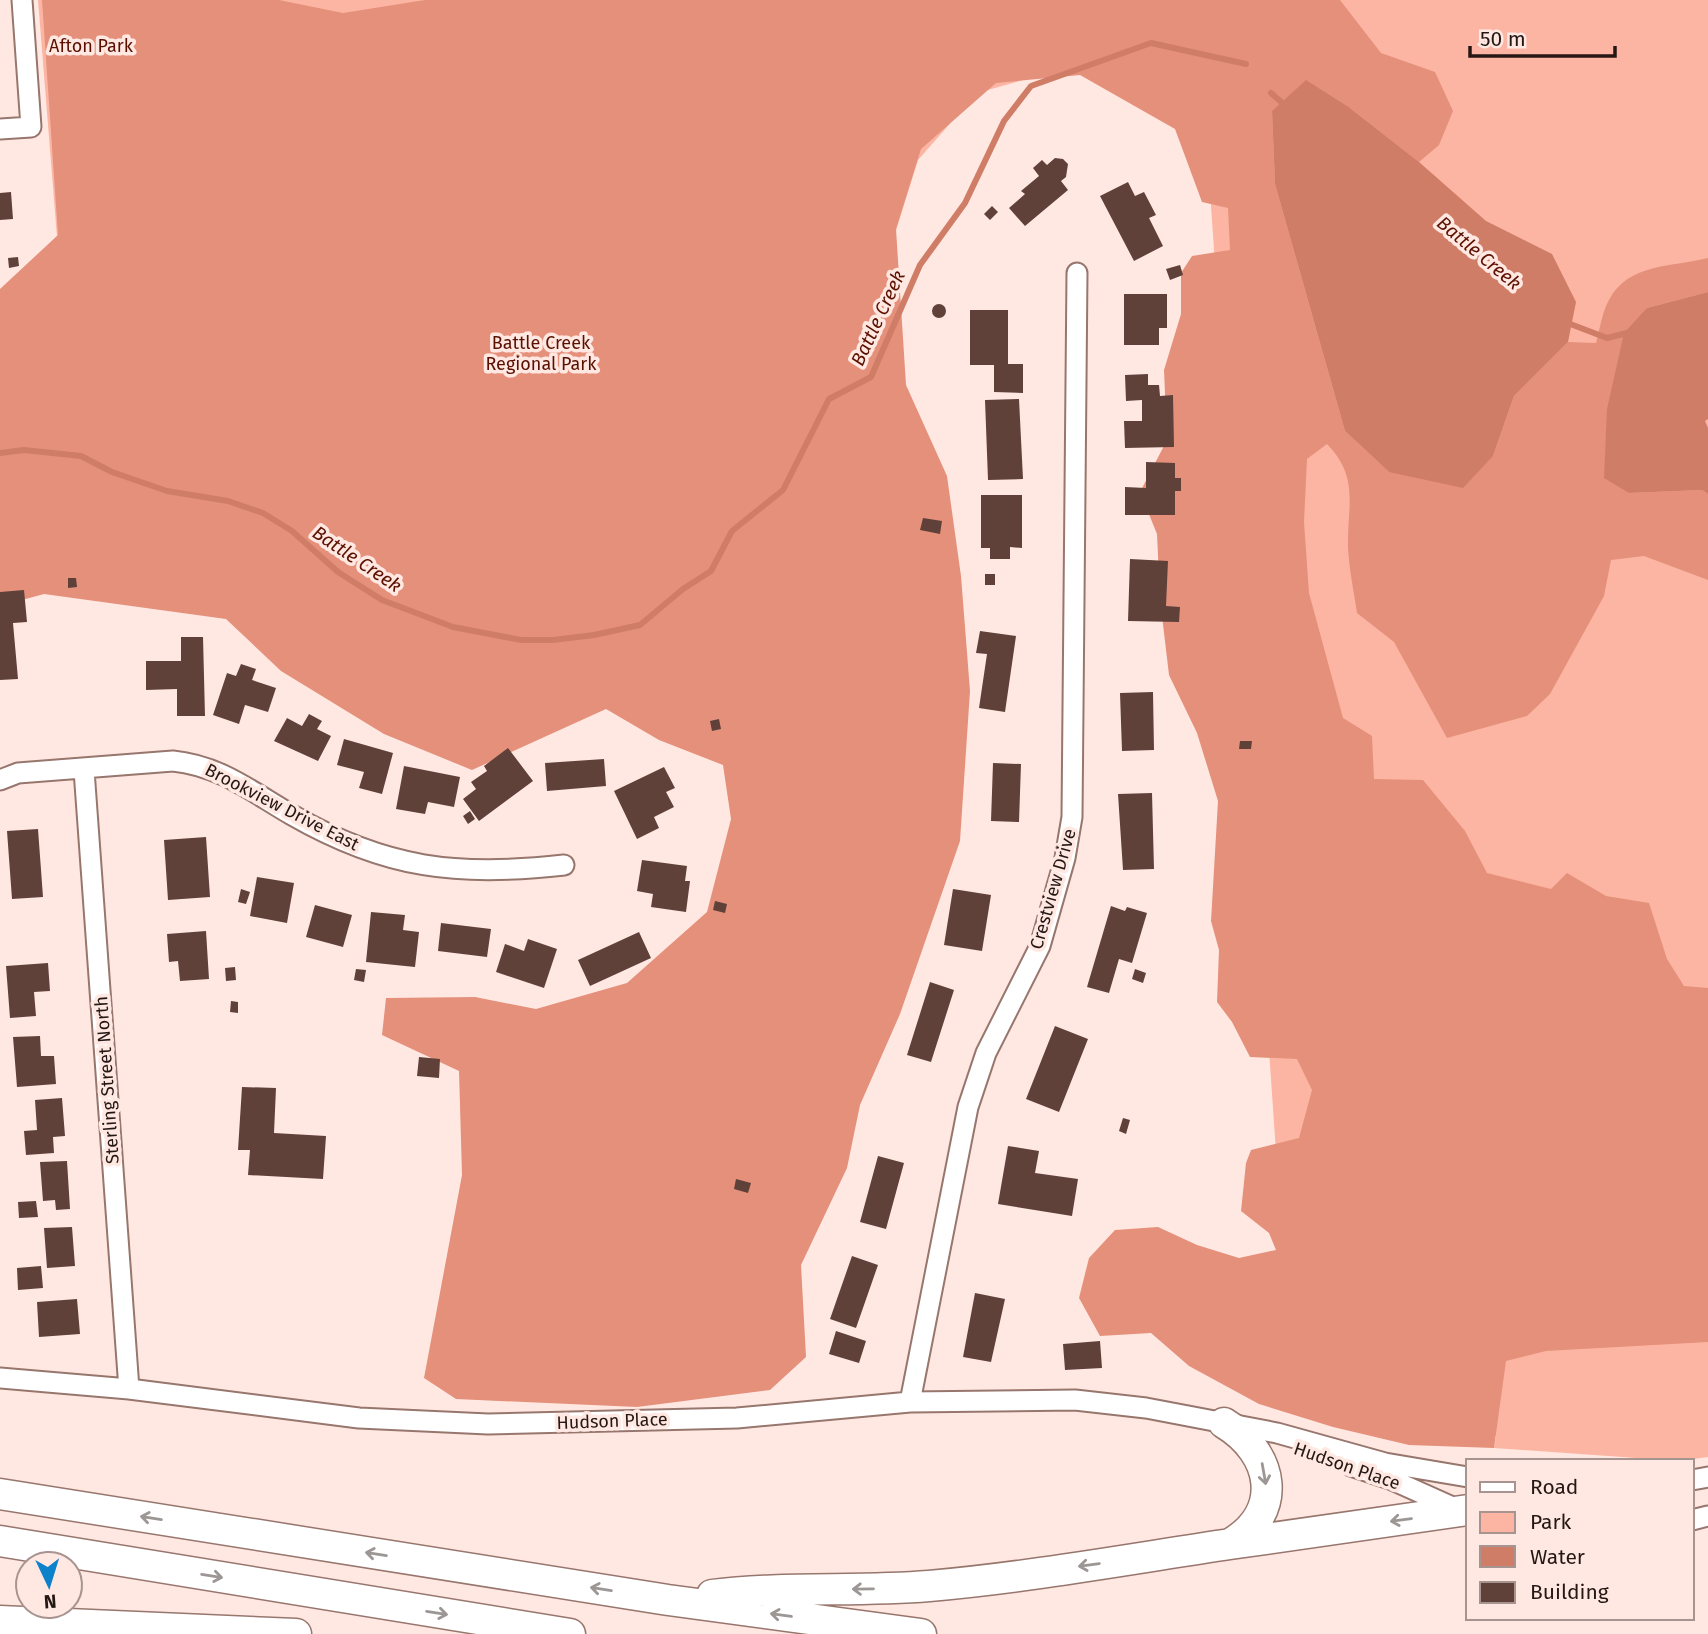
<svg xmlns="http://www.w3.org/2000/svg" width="1708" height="1634" viewBox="0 0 1708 1634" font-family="'Fira Sans',sans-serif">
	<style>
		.green { fill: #fcb5a3 }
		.forest { fill: #e5907a }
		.water { fill: #d07d67 }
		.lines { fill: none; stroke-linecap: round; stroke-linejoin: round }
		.stream { stroke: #d07d67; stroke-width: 6 }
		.building { fill: #5f413a }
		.minor-casing { stroke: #97766d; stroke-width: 23 }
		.highway-casing { stroke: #97766d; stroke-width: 33 }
		.minor { stroke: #fff; stroke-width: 19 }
		.highway { stroke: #fff; stroke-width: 30 }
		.oneway { stroke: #9c9795 }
		.labels { text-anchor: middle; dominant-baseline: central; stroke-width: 7; stroke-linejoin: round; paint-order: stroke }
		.park-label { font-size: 18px; fill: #5a0f00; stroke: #ffe8e2 }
		.street-label { font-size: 18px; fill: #241714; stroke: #ffe8e2 }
		.water-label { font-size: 19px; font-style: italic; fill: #5c1100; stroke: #ffe8e2 }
	</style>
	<rect width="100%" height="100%" fill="#ffe8e2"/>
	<path class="green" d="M 38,0 L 1708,0 L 1708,1457 L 1678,1461 L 1494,1448 L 1496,1436 L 1294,1414 L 1206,133 L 1152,93 L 1063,69 L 977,93 L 918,160 L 813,497 L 79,511 Z"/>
	<path class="forest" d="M 42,0 L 279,0 L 343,13 L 425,0 L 1340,0 L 1381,53 L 1435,72 L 1453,111 L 1439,145 L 1419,162 L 1350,108 L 1272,111 L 1275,184 L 1345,431 L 1389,472 L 1493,456 L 1514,396 L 1568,342 L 1596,343 C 1600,329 1602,312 1609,300 C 1628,263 1673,267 1708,258 L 1708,292 L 1647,308 L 1629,493 L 1702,490 L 1708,494 L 1708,580 L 1644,556 L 1611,560 L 1604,596 L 1550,694 L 1527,716 L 1447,738 L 1394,642 L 1357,613 C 1354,592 1349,569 1348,547 C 1347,506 1360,478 1327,444 L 1307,459 L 1304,522 L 1309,593 L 1343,718 L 1372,736 L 1374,779 L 1423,780 L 1465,831 L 1487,873 L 1551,889 L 1567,873 L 1606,896 L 1649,903 L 1667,959 L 1684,986 L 1708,988 L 1708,1342 L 1546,1351 L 1506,1361 L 1494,1448 L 1409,1445 L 1333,1427 L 1259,1404 L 1189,1366 L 1151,1333 L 1100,1336 L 1079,1298 L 1089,1258 L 1115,1230 L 1158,1227 L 1197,1245 L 1239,1258 L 1276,1250 L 1269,1233 L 1241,1211 L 1246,1163 L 1251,1150 L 1299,1138 L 1312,1090 L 1297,1059 L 1250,1057 L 1232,1022 L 1217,1002 L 1219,950 L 1211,921 L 1218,801 L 1197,733 L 1169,675 L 1160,599 L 1157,534 L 1140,492 L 1167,440 L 1164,370 L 1181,314 L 1181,273 L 1192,256 L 1230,250 L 1228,208 L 1202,202 L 1175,129 L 1080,75 L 996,83 L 921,149 L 896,229 L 906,385 L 947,476 L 961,576 L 970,691 L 960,841 L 900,1014 L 860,1105 L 847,1168 L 801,1265 L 806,1357 L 770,1390 L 637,1407 L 456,1399 L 424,1378 L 462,1175 L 459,1071 L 382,1035 L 386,998 L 475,997 L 536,1009 L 627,983 L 707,912 L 731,819 L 723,765 L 659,740 L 606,709 L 472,770 L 384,734 L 281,671 L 226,619 L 44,594 L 0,606 L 0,289 L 58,235 Z"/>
	<path class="water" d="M 1306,80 L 1350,108 L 1419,162 L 1486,221 L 1552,254 L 1576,302 L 1568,342 L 1514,396 L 1493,456 L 1463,488 L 1389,472 L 1345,431 L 1275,184 L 1272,111 Z
		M 1708,292 L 1708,419 L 1705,421 L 1708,428 L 1708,494 L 1702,490 L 1629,493 L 1604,478 L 1607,409 L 1624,333 L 1647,308 Z"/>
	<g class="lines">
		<path class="stream" d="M 1271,93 L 1288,108
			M 1565,322 L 1607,338 L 1631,332
			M 0,453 L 24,450 L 81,456 L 112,472 L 167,491 L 228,501 L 263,513 L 292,531 L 338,572 L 382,600 L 453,627 L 521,640 L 553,640 L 594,635 L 640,625 L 683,589 L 711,571 L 732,531 L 783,490 L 829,399 L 871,377 L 920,265 L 965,203 L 1004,121 L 1031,86 L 1151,43 L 1246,64"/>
	</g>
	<path class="building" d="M 1055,158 L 1063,159 L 1068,164 L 1066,177 L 1061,181 L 1068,190 L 1025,226 L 1009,208 L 1025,194 L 1021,191 L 1039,176 L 1033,168 L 1042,160 L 1047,165 Z
		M 1128,182 L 1135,196 L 1144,192 L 1156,215 L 1149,218 L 1163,246 L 1134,261 L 1100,196 Z
		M 11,192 L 13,219 L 0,220 L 0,193 Z
		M 992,206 L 998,212 L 990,220 L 984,214 Z
		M 18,257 L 19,266 L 9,268 L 8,258 Z
		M 1180,265 L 1183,275 L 1170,280 L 1166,269 Z
		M 1124,294 L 1167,294 L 1167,328 L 1159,328 L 1159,345 L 1124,345 Z
		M932 311a7 7 0 1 1 14 0a7 7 0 1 1-14 0Z
		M 970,310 L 1008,310 L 1008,364 L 1023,364 L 1023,393 L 994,392 L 994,365 L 970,365 Z
		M 1148,374 L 1148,385 L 1159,385 L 1160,396 L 1173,395 L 1174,447 L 1125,448 L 1124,421 L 1142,421 L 1142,400 L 1126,401 L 1125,375 Z
		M 1019,399 L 1023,479 L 988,480 L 985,400 Z
		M 1146,462 L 1175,463 L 1175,478 L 1181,478 L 1181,491 L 1175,491 L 1175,515 L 1125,515 L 1125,487 L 1146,488 Z
		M 981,495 L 1022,495 L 1022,548 L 1010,547 L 1010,559 L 990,559 L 990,548 L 981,548 Z
		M 923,518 L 942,521 L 940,534 L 920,530 Z
		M 1130,559 L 1168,561 L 1166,606 L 1180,607 L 1179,622 L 1128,621 Z
		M 985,574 L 995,574 L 995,585 L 985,585 Z
		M 68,578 L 76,578 L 77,587 L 68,588 Z
		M 24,590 L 27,622 L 13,623 L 18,679 L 0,680 L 0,592 Z
		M 980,631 L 1016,636 L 1005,712 L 979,708 L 987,654 L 976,653 Z
		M 181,637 L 203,637 L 205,716 L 177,716 L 177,689 L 146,690 L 146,661 L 181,661 Z
		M 241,664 L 256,669 L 252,680 L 276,688 L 268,712 L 245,705 L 239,724 L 213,715 L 227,673 L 236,676 Z
		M 1153,692 L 1154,750 L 1122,751 L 1120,693 Z
		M 309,714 L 322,721 L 317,729 L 331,736 L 318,761 L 274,741 L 287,718 L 302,726 Z
		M 719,719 L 721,729 L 712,731 L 710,721 Z
		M 344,739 L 393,753 L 382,794 L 359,788 L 364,772 L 337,765 Z
		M 1240,741 L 1252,741 L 1251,749 L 1239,749 Z
		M 508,748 L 533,781 L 479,821 L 463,799 L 476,789 L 471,782 L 487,771 L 484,766 Z
		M 604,759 L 606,786 L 547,791 L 545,763 Z
		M 993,763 L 1021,764 L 1019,822 L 991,821 Z
		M 404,766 L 460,777 L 454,807 L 428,802 L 425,814 L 396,809 Z
		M 664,767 L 675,788 L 666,792 L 674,807 L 654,817 L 659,828 L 637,839 L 614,791 Z
		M 1152,793 L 1154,869 L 1123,870 L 1118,794 Z
		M 470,811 L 475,819 L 468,824 L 463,816 Z
		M 38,829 L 43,897 L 12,899 L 7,831 Z
		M 206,837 L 210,897 L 168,900 L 164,840 Z
		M 642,860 L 687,866 L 685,881 L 690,881 L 686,912 L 651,907 L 653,894 L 637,891 Z
		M 257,877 L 294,883 L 287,923 L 250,916 Z
		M 241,889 L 250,892 L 246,904 L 238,902 Z
		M 953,889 L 991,895 L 982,951 L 944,945 Z
		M 715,901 L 727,904 L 725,913 L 713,910 Z
		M 315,905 L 352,915 L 343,947 L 306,937 Z
		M 1111,906 L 1125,911 L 1127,907 L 1147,913 L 1132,963 L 1119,959 L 1109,993 L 1087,987 Z
		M 371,912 L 405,915 L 403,930 L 419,932 L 415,967 L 366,962 Z
		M 441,923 L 491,929 L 487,957 L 438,951 Z
		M 206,931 L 209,979 L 180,981 L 178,961 L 169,962 L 167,934 Z
		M 639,932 L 651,958 L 590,986 L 578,960 Z
		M 528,939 L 557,949 L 544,988 L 496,972 L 505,944 L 524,951 Z
		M 48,963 L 50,991 L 34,992 L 36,1016 L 10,1018 L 6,966 Z
		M 235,967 L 236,980 L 226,981 L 225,968 Z
		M 356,969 L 366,970 L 364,982 L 354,980 Z
		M 1135,969 L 1146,973 L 1143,983 L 1132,979 Z
		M 930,982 L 954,990 L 931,1062 L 907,1055 Z
		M 231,1001 L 238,1002 L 238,1013 L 230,1012 Z
		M 1055,1026 L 1088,1039 L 1059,1112 L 1026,1099 Z
		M 40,1036 L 41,1056 L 54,1056 L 56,1084 L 17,1087 L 13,1037 Z
		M 419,1057 L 440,1059 L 439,1078 L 417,1076 Z
		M 242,1087 L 276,1088 L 274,1133 L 326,1136 L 323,1179 L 248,1175 L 250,1150 L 238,1150 Z
		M 62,1098 L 65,1136 L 53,1137 L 54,1153 L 26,1155 L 24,1131 L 37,1130 L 35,1100 Z
		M 1123,1118 L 1130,1120 L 1126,1134 L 1119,1131 Z
		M 1008,1146 L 1039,1151 L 1035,1173 L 1078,1179 L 1072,1216 L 998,1204 Z
		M 878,1156 L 904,1163 L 886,1229 L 860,1222 Z
		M 67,1161 L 70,1209 L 56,1210 L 55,1200 L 43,1201 L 40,1162 Z
		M 736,1179 L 751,1183 L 748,1193 L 734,1189 Z
		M 36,1201 L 38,1217 L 19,1218 L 18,1202 Z
		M 72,1227 L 75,1266 L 47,1268 L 44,1228 Z
		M 852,1256 L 878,1265 L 856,1328 L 830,1319 Z
		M 41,1266 L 43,1288 L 18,1290 L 17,1268 Z
		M 975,1293 L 1005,1299 L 991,1362 L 963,1357 Z
		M 77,1299 L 80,1334 L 39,1337 L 37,1302 Z
		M 836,1331 L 866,1341 L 859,1363 L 829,1354 Z
		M 1100,1341 L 1102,1368 L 1065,1370 L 1063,1344 Z"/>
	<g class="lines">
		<defs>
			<path id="minor" d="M 0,129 L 31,127 L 22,0
				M 84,770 L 129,1389
				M 0,780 L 18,773 L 173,761 C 221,766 252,792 292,815 C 386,869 458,877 564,865
				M 0,1378 L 129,1389 L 359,1418 L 488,1424 L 737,1418 L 910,1402 L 1075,1400 L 1146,1408 L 1277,1433 L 1385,1463 L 1468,1477
				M 910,1402 L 968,1107 L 986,1053 L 1040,946 L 1065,858 L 1072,817 L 1077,273
				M 1351,1466 L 1390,1479 L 1459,1510
				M 1692,1480 L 1708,1477
				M 1692,1520 L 1708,1516"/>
			<path id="highway" d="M 0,1494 L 668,1600 L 921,1634
				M 0,1541 L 570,1634
				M 1230,1544 L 1468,1510
				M 712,1595 C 784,1586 856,1592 929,1586 C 1030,1577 1130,1559 1230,1544 C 1285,1512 1274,1453 1224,1423
				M 0,1621 L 296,1634"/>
		</defs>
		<use href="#minor" class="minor-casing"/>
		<use href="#highway" class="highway-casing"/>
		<use href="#minor" class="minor"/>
		<use href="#highway" class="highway"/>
	</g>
	<defs><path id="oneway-shaft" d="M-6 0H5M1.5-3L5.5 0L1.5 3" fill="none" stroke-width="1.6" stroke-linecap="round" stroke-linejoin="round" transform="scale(1.75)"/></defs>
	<g class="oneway">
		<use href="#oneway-shaft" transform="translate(1264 1474) rotate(80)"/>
		<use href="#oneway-shaft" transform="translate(151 1518) rotate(-171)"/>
		<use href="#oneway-shaft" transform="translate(1401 1520) rotate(172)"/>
		<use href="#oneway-shaft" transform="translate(376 1554) rotate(-171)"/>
		<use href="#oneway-shaft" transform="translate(1089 1565) rotate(172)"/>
		<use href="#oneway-shaft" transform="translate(212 1576) rotate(9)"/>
		<use href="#oneway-shaft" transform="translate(601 1589) rotate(-171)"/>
		<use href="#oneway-shaft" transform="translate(863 1589) rotate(179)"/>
		<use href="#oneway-shaft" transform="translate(437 1613) rotate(9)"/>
		<use href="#oneway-shaft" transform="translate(781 1615) rotate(-172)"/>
	</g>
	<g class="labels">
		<g class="park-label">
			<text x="91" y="46">Afton Park</text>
			<text x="541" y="343">Battle Creek<tspan x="541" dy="21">Regional Park</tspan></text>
		</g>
		<g class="street-label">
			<text transform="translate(282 807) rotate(27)">Brookview Drive East</text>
			<text transform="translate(1053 889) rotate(-74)">Crestview Drive</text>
			<text transform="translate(107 1080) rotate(-94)">Sterling Street North</text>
			<text transform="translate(612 1421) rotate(-2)">Hudson Place</text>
			<text transform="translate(1347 1466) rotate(19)">Hudson Place</text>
		</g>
		<g class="water-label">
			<text transform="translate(1479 253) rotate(40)">Battle Creek</text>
			<text transform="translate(878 318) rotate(-65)">Battle Creek</text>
			<text transform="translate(357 559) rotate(34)">Battle Creek</text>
		</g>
	</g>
	<rect x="1466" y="1459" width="228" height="161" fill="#ffe8e2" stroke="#a79490" stroke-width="2"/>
	<rect x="1480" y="1482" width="35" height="10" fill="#ffffff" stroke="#a79490" stroke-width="2"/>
	<text x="1530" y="1494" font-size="21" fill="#241714">Road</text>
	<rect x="1480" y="1512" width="35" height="21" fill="#fcb5a3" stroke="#a79490" stroke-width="2"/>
	<text x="1530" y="1529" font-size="21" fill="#241714">Park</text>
	<rect x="1480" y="1546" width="35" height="21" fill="#d07d67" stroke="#a79490" stroke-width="2"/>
	<text x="1530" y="1564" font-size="21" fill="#241714">Water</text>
	<rect x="1480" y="1582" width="35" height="21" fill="#5f413a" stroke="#a79490" stroke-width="2"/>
	<text x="1530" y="1599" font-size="21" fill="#241714">Building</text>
	<g transform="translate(49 1585) rotate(176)"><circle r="33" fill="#ffe8e2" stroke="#a79490" stroke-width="2"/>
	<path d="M0-5L12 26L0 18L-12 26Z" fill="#0d81ca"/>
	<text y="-10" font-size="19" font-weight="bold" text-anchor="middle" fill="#241714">N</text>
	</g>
	<path d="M1470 46v10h145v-10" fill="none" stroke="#241714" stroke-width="3.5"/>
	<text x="1480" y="46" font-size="21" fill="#241714" stroke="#ffe8e2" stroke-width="5" paint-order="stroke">50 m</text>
</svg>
